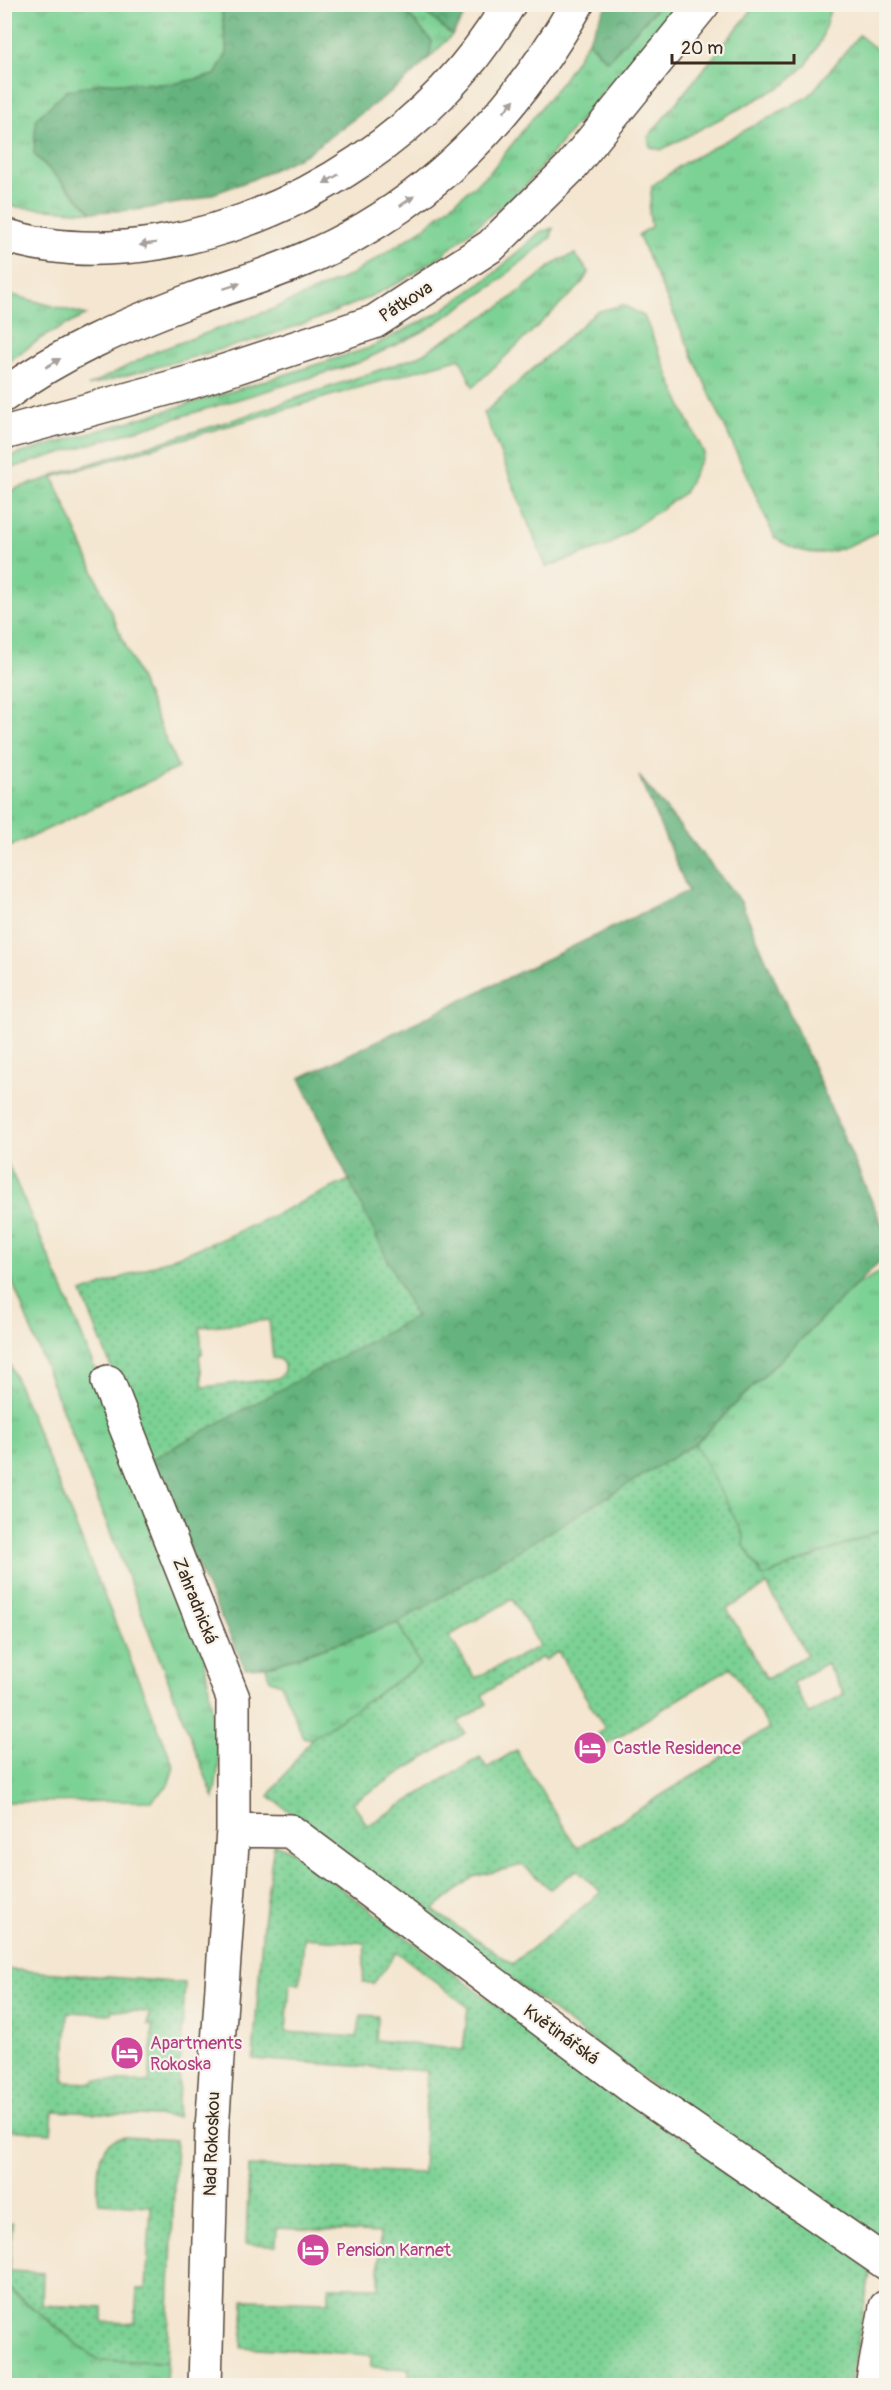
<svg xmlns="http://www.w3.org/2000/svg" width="891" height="2390" viewBox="0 0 891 2390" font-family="Pangolin,sans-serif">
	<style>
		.grass { fill: url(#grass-tufts); stroke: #5c7e59; stroke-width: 1.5 }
		.forest { fill: url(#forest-crowns); stroke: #506e4e; stroke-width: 1.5 }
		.garden { fill: url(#garden-dots); stroke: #5c7e59; stroke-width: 1.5; fill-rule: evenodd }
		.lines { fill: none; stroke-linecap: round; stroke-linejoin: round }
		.street-casing { stroke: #574639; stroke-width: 36 }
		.primary-casing { stroke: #574639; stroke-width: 36 }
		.street { stroke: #fff; stroke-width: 33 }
		.primary { stroke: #fff; stroke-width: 33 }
		.oneway { fill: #a79f9a }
		.labels { text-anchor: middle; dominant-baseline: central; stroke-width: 4.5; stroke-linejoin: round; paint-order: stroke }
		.street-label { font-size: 18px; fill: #3b2a1e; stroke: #f7f3e8 }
		.hotel-label { font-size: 18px; fill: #b23c85; stroke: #f7f3e8; text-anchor: start }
	</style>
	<defs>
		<pattern id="grass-tufts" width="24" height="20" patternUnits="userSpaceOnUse" patternTransform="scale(1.5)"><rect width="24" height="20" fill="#7cd194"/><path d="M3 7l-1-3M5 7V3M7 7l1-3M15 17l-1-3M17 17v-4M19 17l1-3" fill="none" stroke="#67aa78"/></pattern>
		<pattern id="forest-crowns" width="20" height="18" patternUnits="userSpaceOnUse" patternTransform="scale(1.5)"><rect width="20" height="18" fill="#65b37e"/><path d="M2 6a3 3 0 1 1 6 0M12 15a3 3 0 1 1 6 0" fill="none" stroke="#549267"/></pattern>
		<pattern id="garden-dots" width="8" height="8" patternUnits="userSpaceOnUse" patternTransform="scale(1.5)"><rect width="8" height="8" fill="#7cd194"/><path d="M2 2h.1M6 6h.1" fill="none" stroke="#67aa78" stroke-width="1.8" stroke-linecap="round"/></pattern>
	</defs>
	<rect width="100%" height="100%" fill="#f7f3e8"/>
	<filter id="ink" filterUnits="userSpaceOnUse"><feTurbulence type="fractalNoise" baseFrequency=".0167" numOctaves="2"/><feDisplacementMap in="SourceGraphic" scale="12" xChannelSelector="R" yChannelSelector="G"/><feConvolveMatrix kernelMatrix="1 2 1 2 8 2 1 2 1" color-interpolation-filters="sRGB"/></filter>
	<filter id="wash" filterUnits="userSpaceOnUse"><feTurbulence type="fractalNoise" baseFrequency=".008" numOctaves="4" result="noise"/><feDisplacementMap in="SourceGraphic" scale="24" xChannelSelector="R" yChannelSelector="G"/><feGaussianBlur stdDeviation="1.35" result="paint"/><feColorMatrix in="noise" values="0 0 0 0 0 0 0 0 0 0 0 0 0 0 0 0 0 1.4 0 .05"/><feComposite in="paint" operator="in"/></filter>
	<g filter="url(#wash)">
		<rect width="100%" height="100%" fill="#f4e6d0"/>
		<path class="grass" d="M 5,5 L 221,5 L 227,54 L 215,75 L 173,84 L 101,83 L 34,154 L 92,212 L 16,207 L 5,204 Z
			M 403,5 L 428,5 L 426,12 L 452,35 L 429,58 L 432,41 L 404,10 Z
			M 660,5 L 676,5 L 525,186 L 442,255 L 404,280 L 361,301 L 317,319 L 258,339 L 88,386 L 157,351 L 273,309 L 351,275 L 423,229 L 491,171 L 565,77 L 588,41 L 608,60 Z
			M 756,5 L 824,5 L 830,10 L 821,41 L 807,64 L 786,84 L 661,150 L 650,147 L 648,137 Z
			M 859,35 L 886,57 L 886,522 L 881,530 C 840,550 817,566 775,538 L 638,235 L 651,227 L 649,211 L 652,186 L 684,163 L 809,96 Z
			M 553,228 L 551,237 L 494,285 L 422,332 L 358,363 L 5,470 L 5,458 L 239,389 L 369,348 L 438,313 L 490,277 L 540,232 Z
			M 575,254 L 589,272 L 580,286 L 473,387 L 460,358 L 53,477 L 178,768 L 5,849 L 6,497 L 14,489 L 53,477 L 53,475 L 236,419 L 417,357 L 501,306 L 559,260 Z
			M 4,293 L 5,293 L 86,315 L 43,337 L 5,364 Z
			M 623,305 L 644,316 L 684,412 L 704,453 L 684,493 L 607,546 L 546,567 L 484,413 L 596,312 Z
			M 4,1155 L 67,1298 L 203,1646 L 219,1762 L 214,1798 L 5,1263 Z
			M 886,1269 L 886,1528 L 763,1577 L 743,1544 L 695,1444 L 856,1285 Z
			M 4,1350 L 174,1767 L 168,1785 L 152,1801 L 5,1802 Z
			M 398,1623 L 420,1665 L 311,1739 L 303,1737 L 281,1684 L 270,1680 L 266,1667 Z
			M 4,2285 L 97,2360 L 167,2362 L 166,2385 L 5,2385 Z"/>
		<path class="forest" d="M 607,4 L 660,5 L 607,61 L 588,41 Z
			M 221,5 L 403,5 L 404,10 L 432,41 L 429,58 L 404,82 L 306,154 L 251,180 L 196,200 L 137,210 L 92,212 L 34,154 L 36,119 L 66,91 L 101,83 L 173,84 L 215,75 L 227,53 Z
			M 428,5 L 428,4 L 471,5 L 452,35 L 425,12 Z
			M 639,776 L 741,902 L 886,1234 L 886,1255 L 695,1444 L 398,1623 L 266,1667 L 245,1668 L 148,1461 L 415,1317 L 300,1078 L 688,891 Z"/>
		<path class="garden" d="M 349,1180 L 415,1317 L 148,1461 L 82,1293 L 222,1239 ZM 269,1320 L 273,1358 L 279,1359 L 283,1363 C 286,1370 283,1376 275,1379 L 203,1387 L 199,1355 L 202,1354 L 200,1327 Z
			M 695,1444 L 744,1536 L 743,1544 L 763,1577 L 886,1528 L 886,2246 L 701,2123 L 269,1796 L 311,1739 L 420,1665 L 398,1623 ZM 767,1585 L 807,1655 L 767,1679 L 727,1609 ZM 512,1599 L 540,1646 L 475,1678 L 449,1636 ZM 558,1652 L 605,1728 L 598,1733 L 605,1745 L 731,1667 L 769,1728 L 577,1848 L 516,1750 L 487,1768 L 480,1757 L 367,1826 L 353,1802 L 465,1733 L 458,1722 L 487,1704 L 482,1695 L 542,1657 L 545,1660 ZM 826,1663 L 844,1694 L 809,1714 L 792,1683 ZM 523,1865 L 550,1889 L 577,1870 L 601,1892 L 512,1964 L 433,1910 L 473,1877 Z
			M 274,1844 L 294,1852 L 577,2067 L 872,2263 L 850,2385 L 409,2385 L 409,2369 L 371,2367 L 371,2355 L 242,2347 L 244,2300 L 329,2302 L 329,2287 L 379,2287 L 380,2233 L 277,2228 L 276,2245 L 246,2244 L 249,2166 L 423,2173 L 427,2071 L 253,2059 L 263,1922 ZM 304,1938 L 365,1943 L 363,1982 L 373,1984 L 397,1952 L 468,2007 L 463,2050 L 376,2040 L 378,2016 L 361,2015 L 357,2037 L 286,2032 L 290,1983 L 300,1983 Z
			M 4,1969 L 185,1983 L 177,2117 L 53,2111 L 51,2133 L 5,2130 ZM 112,2010 L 149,2012 L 148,2025 L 153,2026 L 149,2082 L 95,2080 L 94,2083 L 64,2082 L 68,2012 L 111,2014 Z
			M 125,2137 L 176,2140 L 167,2362 L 97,2360 L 5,2285 L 5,2223 L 12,2223 L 10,2271 L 43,2273 L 42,2305 L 103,2308 L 103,2322 L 135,2323 L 137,2289 L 146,2289 L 151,2206 L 98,2203 C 98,2187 95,2151 111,2141 C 114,2139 121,2138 125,2137 Z"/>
	</g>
	<g filter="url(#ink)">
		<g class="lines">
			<defs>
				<path id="street" d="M 4,433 L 191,382 L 374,322 L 491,246 L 570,168 L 703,4
					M 108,1382 L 233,1698 L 233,1830 L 212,2129 L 205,2386
					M 233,1830 L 290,1831 L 640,2093 L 886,2263
					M 872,2386 L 886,2307"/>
				<path id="primary" d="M 4,235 C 54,251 107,251 158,243 C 300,219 436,129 509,4
					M 4,395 C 62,352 127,324 194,299 C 229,286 266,276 300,261 C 424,210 512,119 577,4"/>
			</defs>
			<use href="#street" class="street-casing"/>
			<use href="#primary" class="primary-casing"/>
			<use href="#street" class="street"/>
			<use href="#primary" class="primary"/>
		</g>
		<defs><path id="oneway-solid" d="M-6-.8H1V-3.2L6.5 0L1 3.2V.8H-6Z" transform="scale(1.5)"/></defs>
		<g class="oneway">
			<use href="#oneway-solid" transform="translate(509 106) rotate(-50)"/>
			<use href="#oneway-solid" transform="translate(331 179) rotate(150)"/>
			<use href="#oneway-solid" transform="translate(407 201) rotate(-35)"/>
			<use href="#oneway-solid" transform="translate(148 244) rotate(171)"/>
			<use href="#oneway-solid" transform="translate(232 286) rotate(-18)"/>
			<use href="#oneway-solid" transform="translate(53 363) rotate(-31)"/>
		</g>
	</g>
	<defs>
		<symbol id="hotel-disc" viewBox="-11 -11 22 22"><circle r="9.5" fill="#d1479c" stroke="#f7f3e8"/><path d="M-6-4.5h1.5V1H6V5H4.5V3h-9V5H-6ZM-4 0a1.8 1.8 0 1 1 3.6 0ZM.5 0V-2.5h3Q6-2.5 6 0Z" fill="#fff"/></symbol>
	</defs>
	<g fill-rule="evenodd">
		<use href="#hotel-disc" x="571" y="1729" width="38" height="38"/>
		<use href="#hotel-disc" x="108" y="2034" width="38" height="38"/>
		<use href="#hotel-disc" x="294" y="2231" width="38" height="38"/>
	</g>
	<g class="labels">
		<g class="street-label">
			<text transform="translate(406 302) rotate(-33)">Pátkova</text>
			<text transform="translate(195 1601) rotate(68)">Zahradnická</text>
			<text transform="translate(561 2035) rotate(36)">Květinářská</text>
			<text transform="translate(212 2144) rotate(-88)">Nad Rokoskou</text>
		</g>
		<g class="hotel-label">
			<text x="613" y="1748">Castle Residence</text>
			<text x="150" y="2043">Apartments<tspan x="150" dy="21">Rokoska</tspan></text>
			<text x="336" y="2250">Pension Karnet</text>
		</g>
	</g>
	<rect width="891" height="2390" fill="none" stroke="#f7f3e8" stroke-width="24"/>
	<path d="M672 54v9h122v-9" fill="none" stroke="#3b2a1e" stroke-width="3"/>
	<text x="681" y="54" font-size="18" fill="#3b2a1e" stroke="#f7f3e8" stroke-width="4.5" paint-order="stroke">20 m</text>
</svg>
